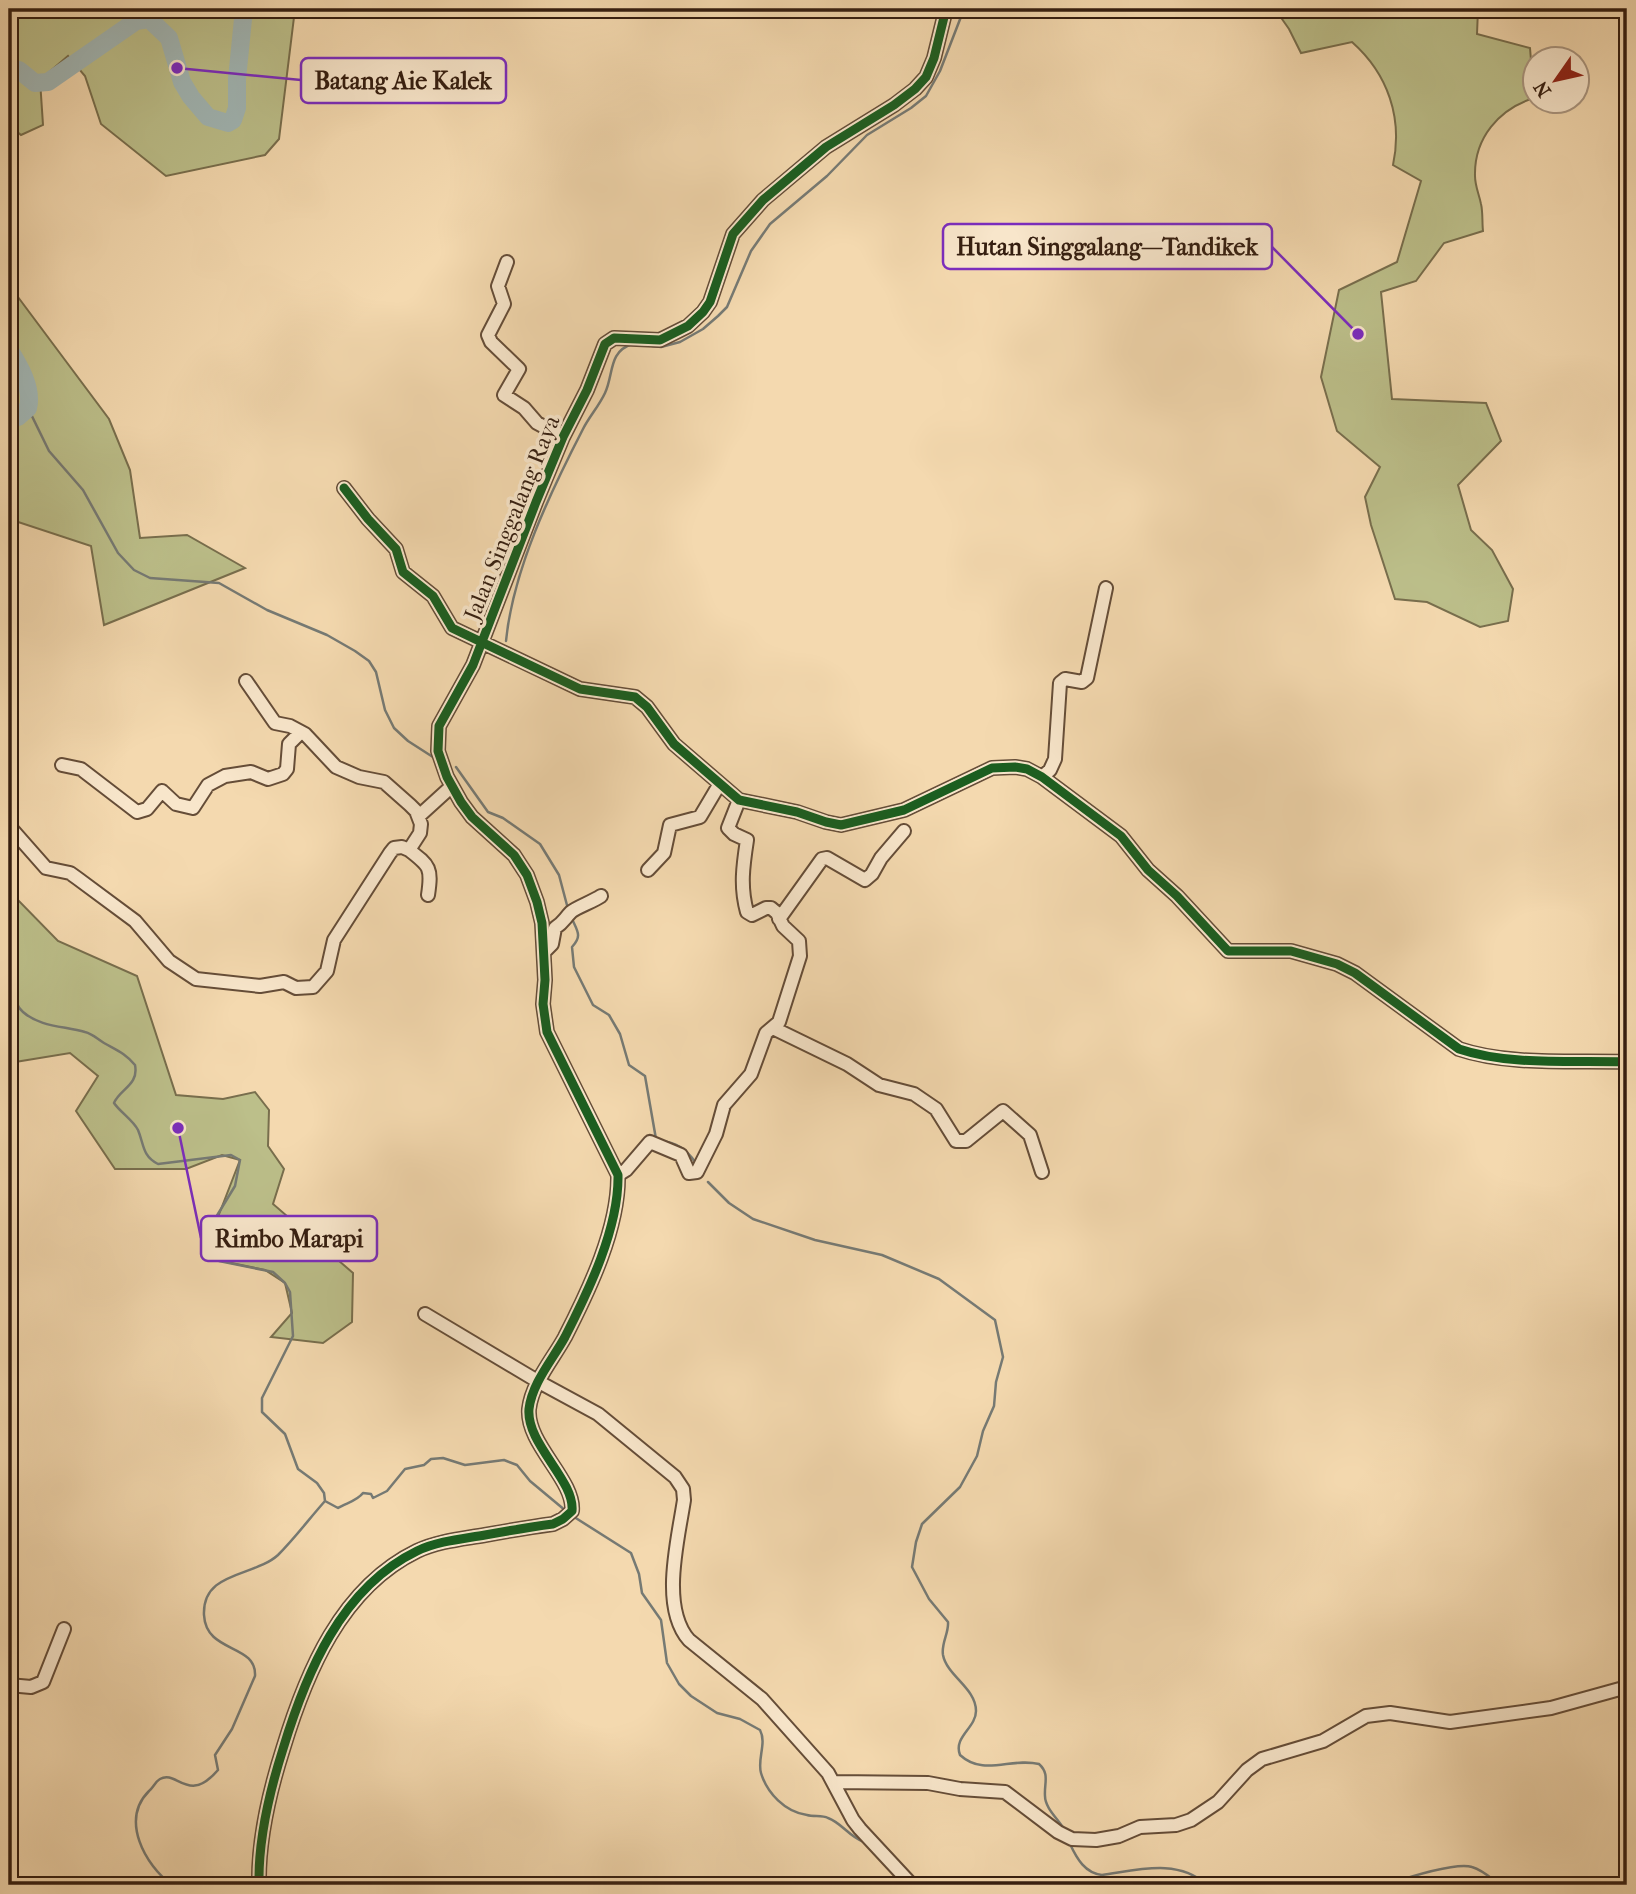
<svg xmlns="http://www.w3.org/2000/svg" width="1636" height="1894" viewBox="0 0 1636 1894" font-family="'IM FELL French Canon',serif">
	<style>
		.green { fill: #bcbf8a; stroke: #786e4d; stroke-width: 2 }
		.lines { fill: none; stroke-linecap: round; stroke-linejoin: round }
		.stream { stroke: #767a74; stroke-width: 2.5 }
		.river { stroke: #a1b7b6; stroke-width: 18 }
		.street-casing { stroke: #654d38; stroke-width: 16 }
		.street { stroke: #f8e6cb; stroke-width: 12 }
		.cycleway-casing { stroke: #f8e6cb; stroke-width: 13 }
		.cycleway { stroke: #1b5e20; stroke-width: 9 }
		.labels { text-anchor: middle; dominant-baseline: central; stroke-width: 7; stroke-linejoin: round; paint-order: stroke }
		.street-label { font-size: 23px; fill: #351e10; stroke: #f8e6cb }
		.leader { fill: none; stroke: #7b2cbf; stroke-width: 2.5 }
		.callout-dot { fill: #7b2cbf; stroke: #f8e6cb; stroke-width: 2.5 }
		.callout { fill: #f8e6cb; stroke: #7b2cbf; stroke-width: 2.5 }
		.callout-label { font-size: 24px; text-anchor: middle; font-weight: bold; fill: #351e10 }
	</style>
	<rect width="100%" height="100%" fill="#f4d9af"/>
	<filter id="stains"><feTurbulence type="fractalNoise" baseFrequency=".00286" numOctaves="4"/><feColorMatrix values="0 0 0 0 .2 0 0 0 0 .09 0 0 0 0 .02 0 0 0 .5 -.17"/></filter>
	<radialGradient id="worn" r=".72"><stop offset=".6" stop-color="#630" stop-opacity="0"/><stop offset="1" stop-color="#630" stop-opacity=".3"/></radialGradient>
	<path class="green" d="M 9,9 L 295,9 L 279,139 L 265,155 L 166,176 L 101,124 L 85,76 L 68,56 L 40,80 L 43,125 L 21,135 L 9,125 Z
		M 1275,9 L 1478,9 L 1477,34 L 1530,48 L 1534,98 C 1499,109 1474,138 1475,176 C 1475,186 1479,194 1481,204 C 1483,212 1482,223 1483,231 L 1444,243 L 1416,281 L 1381,292 L 1392,399 L 1486,403 L 1501,441 L 1458,485 L 1471,530 L 1492,550 L 1513,589 L 1508,621 L 1480,627 L 1427,602 L 1395,599 L 1371,525 L 1365,497 L 1380,467 L 1337,431 L 1321,377 L 1339,290 L 1397,262 L 1421,181 L 1393,165 C 1403,118 1388,74 1352,42 L 1301,53 L 1289,29 Z
		M 9,285 L 109,419 L 130,470 L 140,538 L 187,535 L 245,568 L 104,625 L 91,546 L 9,519 Z
		M 9,894 L 17,899 L 58,941 L 137,976 L 176,1095 L 223,1099 L 255,1092 L 269,1110 L 268,1146 L 284,1169 L 273,1204 L 353,1273 L 352,1322 L 323,1343 L 271,1337 L 292,1313 L 285,1283 L 265,1270 L 217,1260 L 206,1248 L 240,1160 L 222,1155 L 186,1169 L 115,1169 L 76,1111 L 98,1076 L 70,1053 L 9,1063 Z"/>
	<g class="lines">
		<path class="stream" d="M 652,346 L 661,347 L 680,342 L 703,329 L 718,316 L 727,307 L 751,251 L 770,224 L 827,176 L 867,135 L 911,108 L 926,96 L 940,71 L 964,9
			M 28,408 L 49,451 L 83,490 L 118,553 L 134,570 L 150,578 L 219,583 L 267,610 L 327,635 L 355,651 L 369,661 L 376,672 L 385,710 L 394,728 L 408,741 L 436,759
			M 506,641 C 513,570 550,493 583,429 C 589,417 599,406 605,393 C 614,374 608,352 632,344
			M 456,767 L 488,812 L 503,818 L 540,844 L 559,875 L 568,909
			M 572,919 C 578,932 582,936 572,947 L 574,967 L 593,1005 L 609,1015 L 620,1034 L 629,1065 L 645,1076 L 656,1139
			M 9,978 C 18,989 11,1002 23,1012 C 40,1027 64,1026 85,1032 C 93,1034 97,1039 104,1043 C 116,1050 125,1053 135,1065 C 139,1085 120,1089 114,1103 C 120,1112 133,1120 138,1130 C 144,1144 142,1156 158,1164 L 231,1155 L 240,1160 L 235,1186 L 210,1227 L 206,1248 L 209,1255 L 219,1261 L 273,1272 L 285,1283 L 290,1292 L 293,1336 L 262,1398 L 262,1412 L 285,1434 L 298,1469 L 317,1483 L 324,1493 L 325,1501
			M 661,1141 C 676,1142 687,1150 695,1162
			M 708,1182 L 729,1203 L 753,1219 L 815,1240 L 882,1255 L 939,1279 L 995,1320 L 1003,1357 L 996,1382 L 994,1406 L 983,1431 L 977,1456 L 960,1487 L 922,1524 L 916,1542 L 912,1567 L 929,1599 L 948,1622 C 949,1633 941,1643 943,1655 C 947,1676 976,1688 976,1711 C 976,1728 953,1737 960,1755 C 984,1777 1011,1757 1039,1764 C 1050,1774 1044,1783 1045,1796 C 1045,1807 1056,1817 1062,1826
			M 325,1501 L 338,1508 C 346,1503 357,1501 363,1493 L 371,1494 L 373,1498 L 387,1491 L 405,1469 L 424,1465 L 431,1459 L 443,1458 L 465,1465 L 504,1460 L 517,1465 L 530,1481 L 566,1511
			M 571,1515 L 631,1553 L 639,1574 L 642,1593 L 661,1620 L 667,1663 L 679,1684 L 691,1696 L 717,1713 L 740,1719 L 760,1730 C 767,1743 757,1759 761,1773 C 767,1793 785,1812 807,1815 C 814,1817 822,1815 828,1818 C 842,1823 848,1836 864,1842
			M 1070,1844 C 1077,1859 1085,1873 1102,1875 C 1138,1870 1178,1858 1207,1885
			M 172,1885 C 145,1865 120,1820 149,1791 C 153,1788 155,1782 160,1779 C 177,1769 188,1805 218,1770 L 215,1755 L 232,1729 L 255,1676 C 257,1643 206,1654 204,1615 C 202,1571 254,1577 278,1555 C 295,1538 309,1519 325,1501
			M 1385,1885 C 1403,1879 1456,1862 1472,1867 C 1483,1870 1492,1879 1500,1885
			M 1580,1885 L 1601,1878 L 1620,1885"/>
		<path class="river" d="M 9,68 L 19,70 L 35,83 L 48,82 L 136,21 L 149,19 L 169,38 L 182,82 L 191,97 L 208,117 L 228,123 L 233,120 L 237,108 L 237,79 L 244,9
			M 9,349 C 19,365 33,388 28,408 L 18,417 L 9,419"/>
		<defs>
			<path id="street" d="M 507,262 L 498,286 L 504,304 L 488,335 L 491,342 L 519,369 L 504,395 L 524,408 L 537,423 L 563,437
				M 344,488 L 368,519 L 396,549 L 403,572 L 433,596 L 452,628 L 580,689 L 635,697 L 647,707 L 674,744 L 739,800 L 797,812 L 826,822 L 841,825 L 904,810 L 992,768 L 1015,767 L 1027,769 L 1042,777 L 1121,836 L 1148,870 L 1177,896 L 1228,951 L 1291,951 L 1337,964 L 1355,973 L 1459,1049 C 1509,1066 1575,1060 1627,1062
				M 246,681 L 275,723 L 290,726 L 305,734 L 336,767 L 359,777 L 384,782 L 410,805 L 416,811 L 421,824 L 420,833 L 409,850 C 430,866 432,868 428,895
				M 62,765 L 81,769 L 137,812 L 147,809 L 162,791 L 176,804 L 193,808 L 208,785 L 225,776 L 251,772 L 268,779 L 283,774 L 287,769 L 289,744 L 301,732
				M 1042,777 L 1050,770 L 1055,759 L 1060,683 L 1065,679 L 1082,682 L 1087,678 L 1106,588
				M 419,816 L 452,786
				M 9,826 L 46,868 L 70,873 L 77,878 L 135,921 L 169,961 L 196,979 L 260,986 L 284,982 L 296,988 L 313,987 L 327,971 L 334,940 L 390,853 L 394,848 L 402,847 L 409,850
				M 648,870 L 664,853 L 670,825 L 700,817 L 719,785
				M 779,919 L 822,859 L 827,858 L 865,880 L 872,874 L 881,858 L 904,831
				M 545,951 L 552,944 L 555,928 C 564,922 564,919 571,912 C 575,908 594,901 601,896
				M 773,1028 L 847,1064 L 879,1085 L 914,1094 L 936,1109 L 956,1141 L 966,1141 L 1003,1111 L 1030,1135 L 1042,1172
				M 618,1175 L 626,1170 L 650,1142 L 681,1155 L 689,1173 L 697,1172 L 716,1134 L 724,1105 L 751,1074 L 766,1033 L 779,1022 L 800,956 L 799,941 L 783,926 L 777,913 L 771,908 L 766,908 L 752,915 L 747,912 C 740,887 743,866 747,840 L 734,834 L 728,828 L 739,800
				M 425,1314 L 539,1382 L 598,1414 L 675,1477 L 683,1489 L 684,1500 C 678,1540 660,1607 689,1640 L 762,1699 L 828,1773 L 853,1820 L 860,1829 L 912,1885
				M 9,1685 L 31,1687 L 43,1682 L 64,1629
				M 834,1782 L 928,1783 L 960,1789 L 1005,1792 L 1058,1832 L 1072,1839 L 1096,1840 L 1119,1836 L 1140,1827 L 1176,1825 L 1191,1820 L 1218,1802 L 1247,1770 L 1262,1759 L 1323,1741 L 1366,1716 L 1390,1713 L 1450,1722 L 1551,1708 L 1627,1687
				M 259,1885 C 258,1839 269,1793 283,1749 C 306,1673 341,1588 417,1551 C 438,1541 462,1539 485,1535 C 507,1531 530,1527 553,1524 L 563,1519 L 572,1511 C 575,1480 526,1444 529,1409 C 532,1383 553,1359 565,1337 C 589,1290 619,1228 618,1175 L 547,1032 L 543,1004 L 545,980 L 542,923 L 537,902 L 527,875 L 514,855 L 472,817 L 461,802 L 447,777 L 438,751 L 439,726 L 473,665 L 536,502 L 563,437 L 587,390 L 605,344 L 614,338 L 660,340 L 688,326 L 703,312 L 710,302 L 733,234 L 763,200 L 826,147 L 894,105 L 915,89 L 926,77 L 934,58 L 946,9"/>
		</defs>
		<use href="#street" class="street-casing"/>
		<use href="#street" class="street"/>
		<defs>
			<path id="cycleway" d="M 344,488 L 368,519 L 396,549 L 403,572 L 433,596 L 452,628 L 580,689 L 635,697 L 647,707 L 674,744 L 739,800 L 797,812 L 826,822 L 841,825 L 904,810 L 992,768 L 1015,767 L 1027,769 L 1042,777 L 1121,836 L 1148,870 L 1177,896 L 1228,951 L 1291,951 L 1337,964 L 1355,973 L 1459,1049 C 1509,1066 1575,1060 1627,1062
				M 259,1885 C 258,1839 269,1793 283,1749 C 306,1673 341,1588 417,1551 C 438,1541 462,1539 485,1535 C 507,1531 530,1527 553,1524 L 563,1519 L 572,1511 C 575,1480 526,1444 529,1409 C 532,1383 553,1359 565,1337 C 589,1290 619,1228 618,1175 L 547,1032 L 543,1004 L 545,980 L 542,923 L 537,902 L 527,875 L 514,855 L 472,817 L 461,802 L 447,777 L 438,751 L 439,726 L 473,665 L 536,502 L 563,437 L 587,390 L 605,344 L 614,338 L 660,340 L 688,326 L 703,312 L 710,302 L 733,234 L 763,200 L 826,147 L 894,105 L 915,89 L 926,77 L 934,58 L 946,9"/>
		</defs>
		<use href="#cycleway" class="cycleway-casing"/>
		<use href="#cycleway" class="cycleway"/>
	</g>
	<g class="labels">
		<g class="street-label">
			<text transform="translate(512 518) rotate(-68)">Jalan Singgalang Raya</text>
		</g>
	</g>
	<path class="leader" d="M177 68L301 80M1358 334L1272 247M178 1128L201 1238"/>
	<g class="callout-dot">
		<circle cx="177" cy="68" r="7"/>
		<circle cx="1358" cy="334" r="7"/>
		<circle cx="178" cy="1128" r="7"/>
	</g>
	<g class="callout">
		<rect x="301" y="58" width="205" height="45" rx="7"/>
		<rect x="943" y="224" width="329" height="45" rx="7"/>
		<rect x="201" y="1216" width="176" height="45" rx="7"/>
	</g>
	<g class="callout-label">
		<text x="403" y="89">Batang Aie Kalek</text>
		<text x="1107" y="255">Hutan Singgalang—Tandikek</text>
		<text x="289" y="1247">Rimbo Marapi</text>
	</g>
	<rect width="1636" height="1894" fill="none" stroke="#f4d9af" stroke-width="35"/>
	<rect x="10" y="10" width="1615" height="1873" fill="none" stroke="#351e10" stroke-width="3.5"/>
	<rect x="18" y="18" width="1601" height="1859" fill="none" stroke="#351e10" stroke-width="2"/>
	<g transform="translate(1556 80) rotate(236)"><circle r="33" fill="#f8e6cb" stroke="#aa9680" stroke-width="2"/>
	<path d="M0-5L12 26L0 18L-12 26Z" fill="#8f2418"/>
	<text y="-10" font-size="19" font-weight="bold" text-anchor="middle" fill="#351e10">N</text>
	</g>
	<rect width="100%" height="100%" filter="url(#stains)"/>
	<rect width="100%" height="100%" fill="url(#worn)"/>
</svg>
